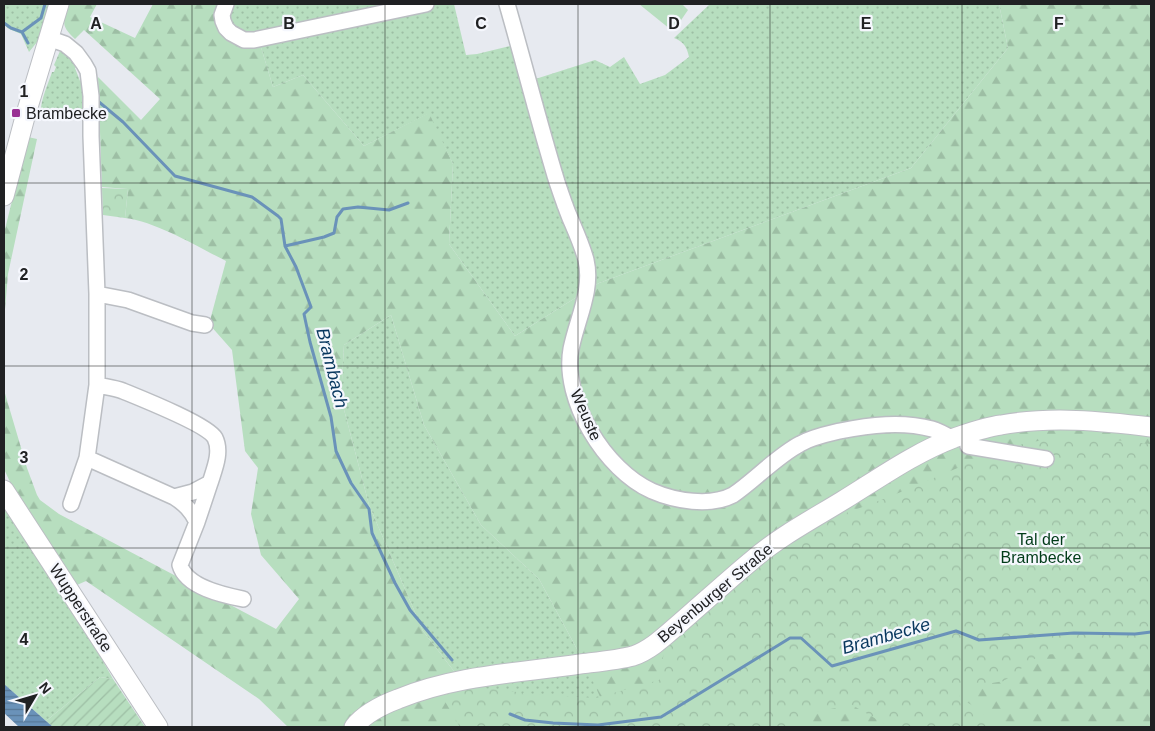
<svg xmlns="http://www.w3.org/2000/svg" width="1155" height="731" viewBox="0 0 1155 731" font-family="Arial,sans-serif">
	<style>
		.grass { fill: url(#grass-dots) }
		.forest { fill: url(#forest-firs) }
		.park { fill: url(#park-crowns) }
		.garden { fill: url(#garden-furrows) }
		.pitch { fill: #b7debf }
		.water { fill: url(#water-rules) }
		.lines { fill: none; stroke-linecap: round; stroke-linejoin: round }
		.stream { stroke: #6a92b9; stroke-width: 3 }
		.minor-casing { stroke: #bbbec3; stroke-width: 18 }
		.major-casing { stroke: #bbbec3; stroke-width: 21 }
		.minor { stroke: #fff; stroke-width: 15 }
		.major { stroke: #fff; stroke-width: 19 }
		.grid { fill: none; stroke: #202123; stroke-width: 1; stroke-opacity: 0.55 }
		.poi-dot { fill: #993194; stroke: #f5f7fd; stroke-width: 2 }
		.labels { text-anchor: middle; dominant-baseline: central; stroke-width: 4.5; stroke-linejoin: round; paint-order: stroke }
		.poi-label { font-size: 16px; fill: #202123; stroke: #f5f7fd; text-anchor: start }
		.street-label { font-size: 16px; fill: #202123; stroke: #f5f7fd }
		.park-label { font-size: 16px; fill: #003b18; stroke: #f5f7fd }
		.water-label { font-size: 18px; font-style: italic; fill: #08375e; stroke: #f5f7fd }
		.grid-label { font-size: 16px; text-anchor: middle; font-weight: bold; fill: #202123; stroke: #f5f7fd; stroke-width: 4.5; stroke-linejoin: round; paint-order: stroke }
	</style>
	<defs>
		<pattern id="grass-dots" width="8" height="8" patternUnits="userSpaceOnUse" patternTransform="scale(1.25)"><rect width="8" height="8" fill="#b7debf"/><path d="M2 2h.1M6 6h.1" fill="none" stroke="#9dbea4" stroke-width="1.8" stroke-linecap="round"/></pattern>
		<pattern id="forest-firs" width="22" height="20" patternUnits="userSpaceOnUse" patternTransform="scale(1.25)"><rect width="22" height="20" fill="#b7debf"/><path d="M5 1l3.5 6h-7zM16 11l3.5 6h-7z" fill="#9dbea4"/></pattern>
		<pattern id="park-crowns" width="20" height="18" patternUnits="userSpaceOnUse" patternTransform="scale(1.25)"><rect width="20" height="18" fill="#b7debf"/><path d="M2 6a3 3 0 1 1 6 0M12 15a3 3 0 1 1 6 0" fill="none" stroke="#9dbea4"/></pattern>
		<pattern id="garden-furrows" width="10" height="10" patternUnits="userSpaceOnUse" patternTransform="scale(1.25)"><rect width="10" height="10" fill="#b7debf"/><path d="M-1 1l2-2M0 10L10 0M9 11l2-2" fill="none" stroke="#9dbea4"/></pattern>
		<pattern id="water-rules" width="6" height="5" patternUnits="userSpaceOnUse" patternTransform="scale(1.25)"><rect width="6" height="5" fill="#6a92b9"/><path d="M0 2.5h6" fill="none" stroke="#577796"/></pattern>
	</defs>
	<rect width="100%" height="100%" fill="#e7eaf0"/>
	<path class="grass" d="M 4,4 L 53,4 L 46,31 L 29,52 L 21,34 L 9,29 L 4,25 Z
		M 234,4 L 454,4 L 466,55 L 477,54 L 514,45 L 526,82 L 595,60 L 610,67 L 624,57 L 640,84 L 665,75 L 689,57 C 687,47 684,42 674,38 L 710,4 L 999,4 L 1008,48 L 911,168 L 599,283 L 515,336 L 449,244 L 453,164 L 428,114 L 364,146 L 303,75 L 273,87 L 257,34 L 235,28 L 228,14 Z
		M 60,51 L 64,51 L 79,65 L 75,68 L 80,81 L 86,81 L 86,118 L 81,120 L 63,114 L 41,117 C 39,102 48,85 52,72 L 54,72 L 56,67 L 54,65 Z
		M 391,315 L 424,425 L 481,525 L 539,579 L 584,662 L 730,632 L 1092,564 L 520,727 L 460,679 L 423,631 L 369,505 L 341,398 L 344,345 Z
		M 4,502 L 94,645 L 113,679 L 100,677 L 46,721 L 4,684 Z"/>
	<path class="forest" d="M 67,4 L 97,4 L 90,17 L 135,38 L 153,4 L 234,4 L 228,15 L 235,28 L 257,34 L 273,87 L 303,75 L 364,146 L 429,113 L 453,164 L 449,244 L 515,336 L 599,283 L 911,168 L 1008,48 L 999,4 L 1151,4 L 1151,571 L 730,632 L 608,714 L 584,662 L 539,579 L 481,525 L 424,425 L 391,315 L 344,345 L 341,398 L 369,505 L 423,631 L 460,679 L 520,727 L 288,727 L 259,699 L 86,581 L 77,585 L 16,495 L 4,469 L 4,390 L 27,468 L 37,495 L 40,500 L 59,514 L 276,629 L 299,599 L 261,555 L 251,514 L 258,468 L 245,451 L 232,350 L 209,324 L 226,261 C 196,246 157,222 125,218 L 128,189 L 102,187 L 98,77 L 141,120 L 160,99 L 84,30 L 75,39 C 60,25 64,23 67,4 Z
		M 28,137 L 37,139 L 8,274 L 4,321 L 4,233 Z
		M 1151,612 L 1151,727 L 682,727 Z"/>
	<path class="park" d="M 102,188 L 128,189 L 125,218 L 103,215 Z
		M 1069,435 L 1151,444 L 1151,655 L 1124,650 L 1040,655 L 1004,681 L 963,688 L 959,697 L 976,708 L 999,727 L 890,727 L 852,705 L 814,712 L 798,727 L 460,727 L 440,693 L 474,687 L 543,695 L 596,698 L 659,680 L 666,641 L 775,549 L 825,521 L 889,497 L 1007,447 Z"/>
	<path class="garden" d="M 100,677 L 113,679 L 145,727 L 53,727 L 46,721 Z"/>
	<path class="pitch" d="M 639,4 L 682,4 L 688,10 L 675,29 L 670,29 Z"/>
	<path class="water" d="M 4,684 L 46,721 L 53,727 L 19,727 L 4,713 Z"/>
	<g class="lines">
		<path class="stream" d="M 4,23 L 11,28 L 22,32 L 28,43
			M 22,32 L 41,18 L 45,4
			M 99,102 L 123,122 L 175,176 L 252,197 L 278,216 L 281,219 L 285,246 L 296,267 L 311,307 L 304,314 L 310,342 L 331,417 L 336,451 L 351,483 L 369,509 L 372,533 L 395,583 L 410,610 L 452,660
			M 285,246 L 324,237 L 334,233 L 337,217 L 343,209 L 358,207 L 389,210 L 408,203
			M 510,714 L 525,720 L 553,723 L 598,725 L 661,717 L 790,638 L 801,638 L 832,666 L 956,631 L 979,640 L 1074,633 L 1135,634 L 1151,632"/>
		<defs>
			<path id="minor" d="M 226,4 L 222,15 L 223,21 L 226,28 L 231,33 L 244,40 L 254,40 L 426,4
				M 507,4 C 524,63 539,123 557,182 C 561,194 565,206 570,218 C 576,232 582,245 586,260 C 593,290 577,319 571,349 C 562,400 605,470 652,491 C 675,501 710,507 733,495 C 755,480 777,456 800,444 C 812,437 827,434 840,431 C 870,425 902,421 932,429 C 939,431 946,435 953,439
				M 48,38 L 65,44 L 76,53 L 84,64 L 88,71 L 91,96 L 91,136 L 97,294 L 97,385 L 87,458 L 71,504
				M 97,294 L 128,300 L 192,323 L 205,325
				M 968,446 L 1046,459
				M 87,458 L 174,497 L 193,492 L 210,483 C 214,470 222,452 215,438 C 208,425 140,398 123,391 C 115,388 106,387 97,385
				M 174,497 C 185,504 191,510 197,522 L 180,565 C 186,587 223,595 243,599
				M 197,522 L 210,483"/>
			<path id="major" d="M 4,196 L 25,117 L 59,4
				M 4,490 L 158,727
				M 354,727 C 365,713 382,705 398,699 C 456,675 519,673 580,664 C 596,662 618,660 633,656 C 651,650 666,635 680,623 C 703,603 726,582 750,562 C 777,538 811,520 842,501 C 878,479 914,453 954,438 C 969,433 985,427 1001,425 C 1050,416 1102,421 1151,427"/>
		</defs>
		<use href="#minor" class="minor-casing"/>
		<use href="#major" class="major-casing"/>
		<use href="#minor" class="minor"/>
		<use href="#major" class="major"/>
	</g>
	<path class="grid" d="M 192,4 L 192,727M 385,4 L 385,727M 578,4 L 578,727M 770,4 L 770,727M 962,4 L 962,727M 4,183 L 1151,183M 4,366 L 1151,366M 4,548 L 1151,548"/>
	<rect class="poi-dot" x="11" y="108" width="10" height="10" rx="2.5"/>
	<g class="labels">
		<g class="poi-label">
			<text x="26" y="113">Brambecke</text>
		</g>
		<g class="street-label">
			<text transform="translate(586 415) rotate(66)">Weuste</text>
			<text transform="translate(715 593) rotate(-40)">Beyenburger Straße</text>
			<text transform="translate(81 608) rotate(57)">Wupperstraße</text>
		</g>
		<g class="park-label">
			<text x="1041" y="539">Tal der<tspan x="1041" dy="18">Brambecke</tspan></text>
		</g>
		<g class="water-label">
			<text transform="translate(332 368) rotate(76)">Brambach</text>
			<text transform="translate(886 636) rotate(-16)">Brambecke</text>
		</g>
	</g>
	<g class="grid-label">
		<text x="96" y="29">A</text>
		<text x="289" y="29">B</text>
		<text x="481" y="29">C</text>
		<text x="674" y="29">D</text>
		<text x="866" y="29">E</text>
		<text x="1059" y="29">F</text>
		<text x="24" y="97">1</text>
		<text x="24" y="280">2</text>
		<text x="24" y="463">3</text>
		<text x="24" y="645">4</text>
	</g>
	<rect width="1155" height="731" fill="none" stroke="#202123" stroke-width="10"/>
	<g transform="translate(35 696) rotate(52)" stroke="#f5f7fd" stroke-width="4" paint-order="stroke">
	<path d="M0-4L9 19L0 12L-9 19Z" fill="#202123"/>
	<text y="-8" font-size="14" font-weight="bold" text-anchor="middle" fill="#202123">N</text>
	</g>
</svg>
